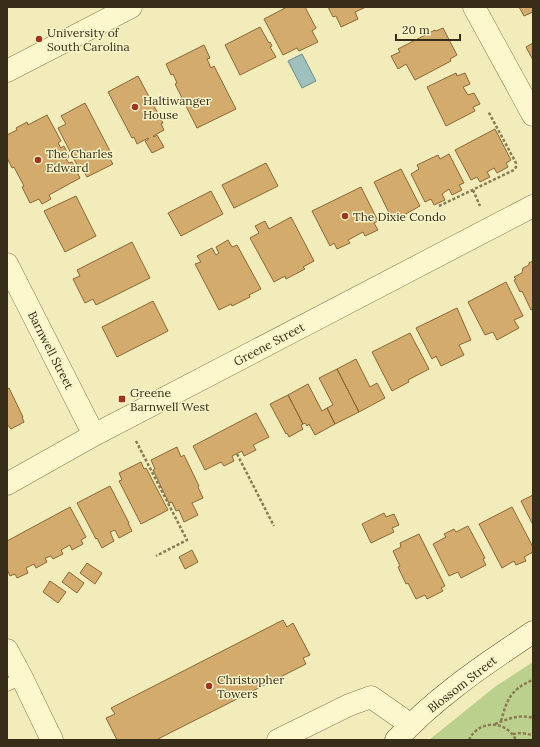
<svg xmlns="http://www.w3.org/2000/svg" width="540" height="747" viewBox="0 0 540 747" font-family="Lora,serif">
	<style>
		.green { fill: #bbd08d }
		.water { fill: #9fc1be; stroke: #668f8d }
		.building { fill: #d3ab6c; stroke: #8a6837 }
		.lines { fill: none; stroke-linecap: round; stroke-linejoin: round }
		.service-casing { stroke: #897a53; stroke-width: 13 }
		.minor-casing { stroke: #897a53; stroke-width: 23 }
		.tertiary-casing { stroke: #897a53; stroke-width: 23 }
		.secondary-casing { stroke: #6b5b36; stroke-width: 23 }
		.path { stroke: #897a53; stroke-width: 2.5; stroke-dasharray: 3 2; stroke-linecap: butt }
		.service { stroke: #fcf7cd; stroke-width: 12 }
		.minor { stroke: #fcf7cd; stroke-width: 22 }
		.tertiary { stroke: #fcf7cd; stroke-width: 22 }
		.secondary { stroke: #fcf7cd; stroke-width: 22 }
		.poi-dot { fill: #9d361e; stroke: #f8f4c9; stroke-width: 1.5 }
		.labels { text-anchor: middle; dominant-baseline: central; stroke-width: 3; stroke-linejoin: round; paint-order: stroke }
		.poi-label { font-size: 12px; fill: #372d19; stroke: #f8f4c9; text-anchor: start }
		.street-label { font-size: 12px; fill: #372d19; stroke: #f8f4c9 }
	</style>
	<rect width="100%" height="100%" fill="#f1ecb9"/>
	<path class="green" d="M 533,662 L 533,740 L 429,740 L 496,686 Z"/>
	<path class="water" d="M 302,54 L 316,81 L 302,88 L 288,61 Z"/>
	<path class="building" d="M 287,7 L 305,7 L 316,28 L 312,31 L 318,42 L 299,51 L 297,48 L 283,55 L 264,19 Z
		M 328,7 L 366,7 L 355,12 L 358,19 L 341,27 L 336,16 L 333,17 Z
		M 519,7 L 533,7 L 533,12 L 524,16 Z
		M 260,27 L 269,43 L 270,42 L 272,46 L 270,47 L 276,57 L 240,75 L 225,45 Z
		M 443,28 L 457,55 L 450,59 L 451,61 L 415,80 L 406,64 L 398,69 L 391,56 L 400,52 L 398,49 L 435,30 L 436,31 Z
		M 533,43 L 533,60 L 526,47 Z
		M 204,45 L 210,58 L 207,59 L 211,68 L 214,66 L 236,109 L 197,128 L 175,84 L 177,83 L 173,74 L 171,75 L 166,64 Z
		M 456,73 L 457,76 L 465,73 L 470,84 L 463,87 L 468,95 L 474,93 L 480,104 L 473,107 L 475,111 L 446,126 L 427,87 Z
		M 138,76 L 163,123 L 161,124 L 164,130 L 153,136 L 154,137 L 157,135 L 164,147 L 152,153 L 145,141 L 149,139 L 148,138 L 137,144 L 134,137 L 132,138 L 108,92 Z
		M 85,103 L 110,151 L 108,152 L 111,158 L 110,159 L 113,164 L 87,177 L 80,166 L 78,167 L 58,128 L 66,124 L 61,116 Z
		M 47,115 L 61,141 L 58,143 L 61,148 L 64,146 L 69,157 L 66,159 L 69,163 L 72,162 L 80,178 L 49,195 L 51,199 L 42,204 L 39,199 L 30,203 L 22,187 L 24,186 L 14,167 L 12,168 L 7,158 L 7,135 L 17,130 L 16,128 L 27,122 L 28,125 Z
		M 495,129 L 511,160 L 506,163 L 508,167 L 497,173 L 494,168 L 487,172 L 490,177 L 480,182 L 477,177 L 471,180 L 455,150 Z
		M 449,154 L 464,183 L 459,185 L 462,190 L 452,195 L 449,189 L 442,194 L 445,200 L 434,205 L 431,199 L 425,202 L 411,174 L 419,169 L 417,165 L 438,155 L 440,159 Z
		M 266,163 L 278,186 L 234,208 L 222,185 Z
		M 401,169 L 420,206 L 395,220 L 394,218 L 392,219 L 374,182 Z
		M 361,187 L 378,221 L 374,223 L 378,230 L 365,236 L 363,232 L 348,240 L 350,243 L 337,249 L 334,243 L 330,246 L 312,211 Z
		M 211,191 L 223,214 L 181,236 L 168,213 Z
		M 76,196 L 96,236 L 65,252 L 44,211 Z
		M 291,217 L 314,261 L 303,267 L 305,269 L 286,279 L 285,276 L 274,282 L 250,238 L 259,233 L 255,226 L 265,221 L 269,229 Z
		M 228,240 L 232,247 L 237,245 L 261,289 L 249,295 L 250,297 L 232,306 L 231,304 L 219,310 L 195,264 L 201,262 L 197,256 L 212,248 L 216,255 L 219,253 L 216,247 Z
		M 132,242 L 150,278 L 96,305 L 93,299 L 85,303 L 73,279 L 80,276 L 77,270 Z
		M 533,261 L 533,309 L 531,310 L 522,291 L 520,292 L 514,280 L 516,279 L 514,277 L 522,273 L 523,268 L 529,265 L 529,263 Z
		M 506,282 L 523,316 L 514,320 L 519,328 L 497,340 L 493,332 L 485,335 L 468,302 Z
		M 153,301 L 168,331 L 117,357 L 102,327 Z
		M 457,308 L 471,340 L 459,345 L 464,355 L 441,366 L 436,356 L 432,359 L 416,328 Z
		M 410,333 L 429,369 L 408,380 L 409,382 L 392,391 L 372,352 Z
		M 356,359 L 370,387 L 377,383 L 385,398 L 359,412 L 337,369 Z
		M 337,369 L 359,412 L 335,424 L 327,408 L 333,405 L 319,378 Z
		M 308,384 L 322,411 L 327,408 L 335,424 L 315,435 L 309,424 L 307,426 L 305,423 L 303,424 L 288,395 Z
		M 9,388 L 23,417 L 22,417 L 24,422 L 11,429 L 7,424 L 7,389 Z
		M 288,395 L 303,424 L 301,425 L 303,429 L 289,437 L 287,433 L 286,434 L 270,404 Z
		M 256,413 L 269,437 L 253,445 L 256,450 L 244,456 L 242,451 L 232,456 L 234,461 L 224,466 L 221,462 L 205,470 L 193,446 Z
		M 177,447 L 181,457 L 184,455 L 199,486 L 198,487 L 203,498 L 192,503 L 198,515 L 184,522 L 179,510 L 176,511 L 172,502 L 169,503 L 153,470 L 155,469 L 151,460 Z
		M 141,462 L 144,469 L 146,468 L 168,510 L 141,524 L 119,481 L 122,480 L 119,473 Z
		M 110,486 L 129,523 L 128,523 L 132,531 L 119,538 L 115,530 L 110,532 L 114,541 L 102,548 L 97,538 L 96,539 L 77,503 Z
		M 533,495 L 533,525 L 521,501 Z
		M 70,507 L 86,537 L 81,540 L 83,544 L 72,550 L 70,545 L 61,550 L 63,554 L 53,559 L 51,556 L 45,558 L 47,562 L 36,568 L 34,564 L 26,568 L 28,573 L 17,578 L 15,574 L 10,576 L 7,569 L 7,541 Z
		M 512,507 L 533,547 L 533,552 L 524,557 L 526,561 L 516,565 L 514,561 L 502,568 L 479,524 Z
		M 384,513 L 386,517 L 394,514 L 399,525 L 392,528 L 394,532 L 371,543 L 362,524 Z
		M 468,526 L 485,558 L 483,559 L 486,565 L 461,578 L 458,572 L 449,576 L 433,544 L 446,537 L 444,534 L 454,529 L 456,532 Z
		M 419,534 L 445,586 L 441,588 L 443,591 L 427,599 L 425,595 L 416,599 L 408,583 L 406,584 L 398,567 L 400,566 L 393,551 L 401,547 L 400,543 Z
		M 192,550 L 198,562 L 185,569 L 179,557 Z
		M 87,563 L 102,573 L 95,584 L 80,573 Z
		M 69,572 L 84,583 L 77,593 L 62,582 Z
		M 50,581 L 66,592 L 58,603 L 43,592 Z
		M 283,620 L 287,627 L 293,623 L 310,655 L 303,658 L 306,664 L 156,740 L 117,740 L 106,718 L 115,714 L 111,708 Z"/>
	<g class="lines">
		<defs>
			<path id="service" d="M 7,685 L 22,678"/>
			<path id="minor" d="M 7,71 L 131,7
				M 7,650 L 22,678 L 52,740
				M 278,740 L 349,705 L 371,697 L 411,725"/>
			<path id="tertiary" d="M 474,7 L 533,115
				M 7,264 L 94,435
				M 7,484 L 94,435 L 533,206"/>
			<path id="secondary" d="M 396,740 C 414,721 434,703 455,687 C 480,667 507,650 533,632"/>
		</defs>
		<use href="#service" class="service-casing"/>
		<use href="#minor" class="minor-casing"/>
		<use href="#tertiary" class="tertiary-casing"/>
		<use href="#secondary" class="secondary-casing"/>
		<path class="path" d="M 473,190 L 480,206
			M 439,206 L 514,170 L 516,167 L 516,163 L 488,111
			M 136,441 L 187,540 L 156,556
			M 237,454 L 274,526
			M 501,721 C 507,699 511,689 533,680
			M 495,724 C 507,719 520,714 533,718
			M 513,734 L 521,733 L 533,735
			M 469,740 C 479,719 506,720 516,740"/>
		<use href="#service" class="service"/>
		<use href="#minor" class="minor"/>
		<use href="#tertiary" class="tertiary"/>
		<use href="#secondary" class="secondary"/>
	</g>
	<g class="poi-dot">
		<circle cx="39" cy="39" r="4"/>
		<circle cx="135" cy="107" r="4"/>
		<circle cx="38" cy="160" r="4"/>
		<circle cx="345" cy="216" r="4"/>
		<rect x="118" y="395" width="8" height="8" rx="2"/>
		<circle cx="209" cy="686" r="4"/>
	</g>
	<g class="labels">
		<g class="poi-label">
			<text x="47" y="32">University of<tspan x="47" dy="14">South Carolina</tspan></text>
			<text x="143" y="100">Haltiwanger<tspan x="143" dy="14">House</tspan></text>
			<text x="46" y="153">The Charles<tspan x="46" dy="14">Edward</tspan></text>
			<text x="353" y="216">The Dixie Condo</text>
			<text x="130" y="392">Greene<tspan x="130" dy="14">Barnwell West</tspan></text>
			<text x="217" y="679">Christopher<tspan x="217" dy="14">Towers</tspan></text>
		</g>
		<g class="street-label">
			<text transform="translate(269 344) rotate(-28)">Greene Street</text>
			<text transform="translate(51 350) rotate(63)">Barnwell Street</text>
			<text transform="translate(462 684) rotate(-38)">Blossom Street</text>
		</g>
	</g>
	<rect width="540" height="747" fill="none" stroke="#372d19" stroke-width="16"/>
	<path d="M396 34v6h64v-6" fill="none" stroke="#372d19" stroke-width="2"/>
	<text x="402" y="34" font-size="12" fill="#372d19" stroke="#f8f4c9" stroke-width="3" paint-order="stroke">20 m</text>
</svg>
